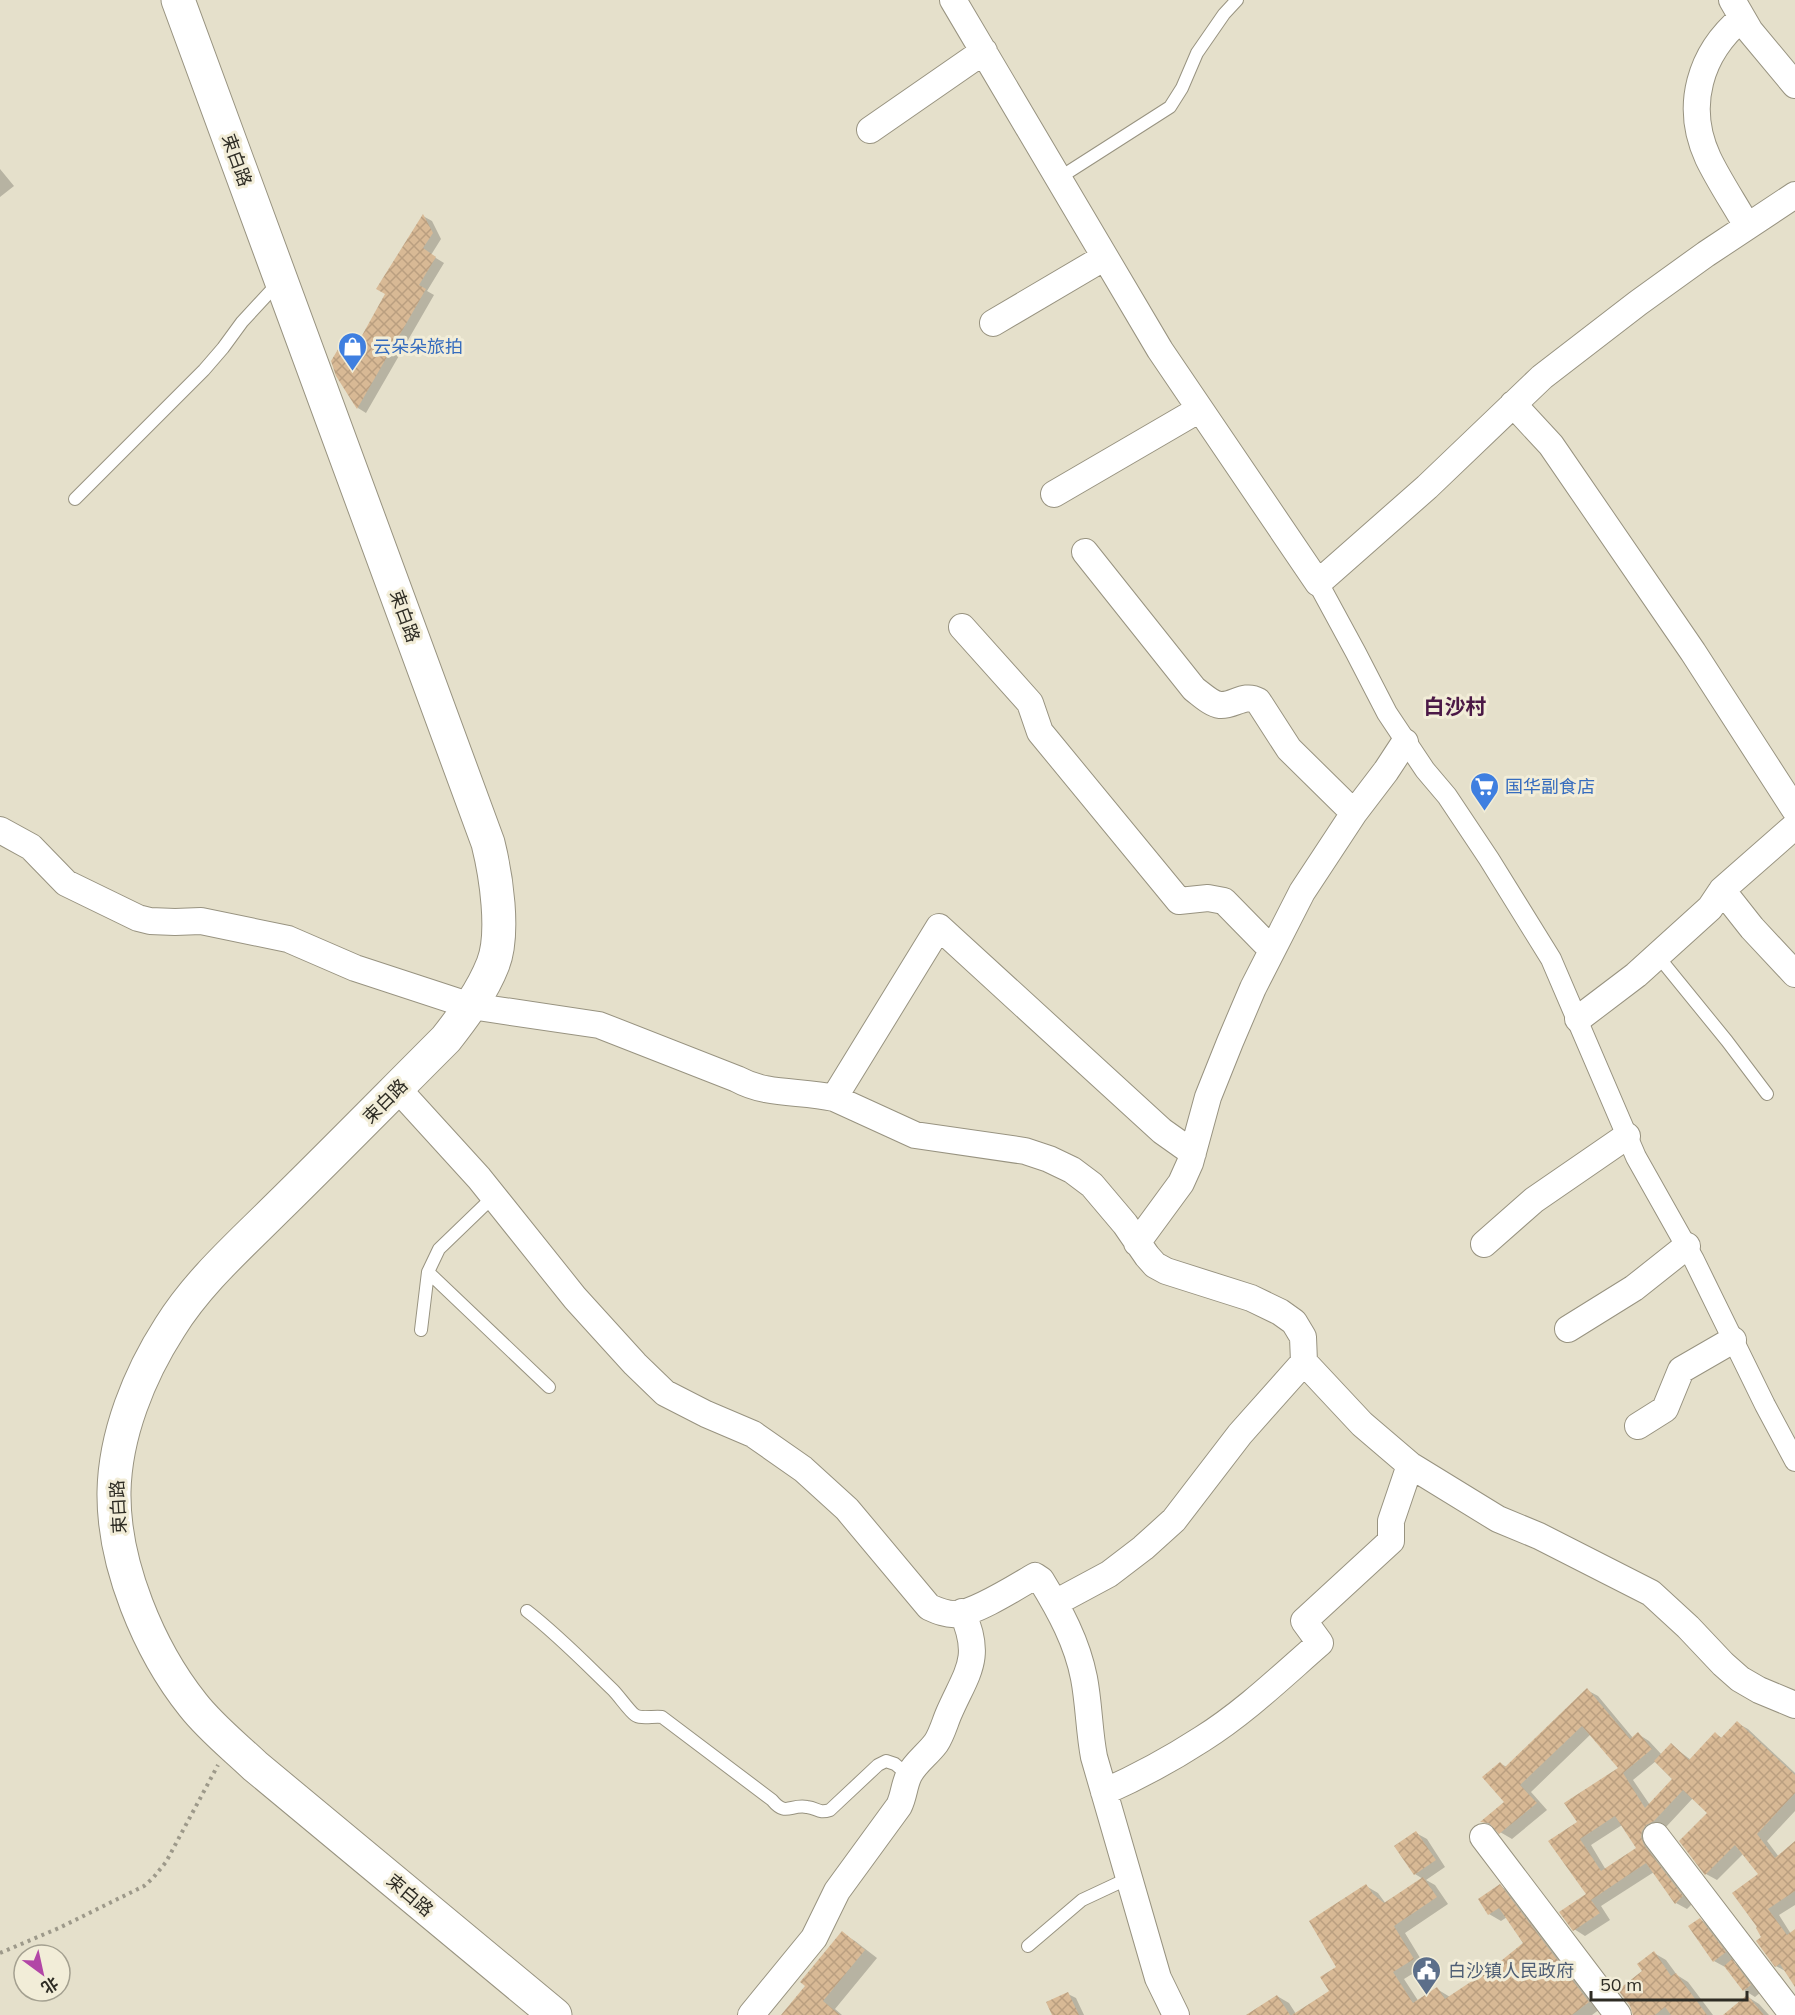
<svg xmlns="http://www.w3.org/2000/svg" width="1795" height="2015" viewBox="0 0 1795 2015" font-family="Mulish,'Noto Sans SC',sans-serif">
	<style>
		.shadow { fill: #0003; fill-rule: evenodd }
		.building { fill: url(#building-cross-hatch); fill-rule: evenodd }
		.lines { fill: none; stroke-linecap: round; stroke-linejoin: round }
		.service-casing { stroke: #989380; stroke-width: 14 }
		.pedestrian-casing { stroke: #989380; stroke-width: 22 }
		.minor-casing { stroke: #989380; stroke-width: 28 }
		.secondary-casing { stroke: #989380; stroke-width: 35 }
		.path { stroke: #9d998a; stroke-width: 4; stroke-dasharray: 3 4.5; stroke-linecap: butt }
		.service { stroke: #fff; stroke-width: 12 }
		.pedestrian { stroke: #fff; stroke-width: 20 }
		.minor { stroke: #fff; stroke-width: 26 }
		.secondary { stroke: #fff; stroke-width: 33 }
		.labels { text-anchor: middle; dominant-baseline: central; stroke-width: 6; stroke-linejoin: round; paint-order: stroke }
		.street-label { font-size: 18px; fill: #2e2c24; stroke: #f2edd8 }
		.shop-label { font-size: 18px; fill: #366cbe; stroke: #f2edd8; text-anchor: start }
		.service-label { font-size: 18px; fill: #4e5e75; stroke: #f2edd8; text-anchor: start }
		.quarter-label { font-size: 21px; font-weight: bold; fill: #4b1846; stroke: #f2edd8 }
	</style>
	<defs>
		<pattern id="building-cross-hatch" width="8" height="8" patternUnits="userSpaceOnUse" patternTransform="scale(1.5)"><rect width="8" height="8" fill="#d8b995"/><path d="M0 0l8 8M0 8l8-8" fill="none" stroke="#ba9f80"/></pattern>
	</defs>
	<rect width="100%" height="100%" fill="#e5e0cb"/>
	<path class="shadow" d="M 0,169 L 14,186 L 0,197 Z
		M 423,216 L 432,221 L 441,239 L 431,255 L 444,263 L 427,291 L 434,295 L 366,413 L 358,408 L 338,376 L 341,348 L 349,353 L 352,357 L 387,293 Z
		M 1587,1690 L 1598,1696 L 1633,1738 L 1638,1734 L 1649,1741 L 1662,1755 L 1671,1745 L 1691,1760 L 1716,1734 L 1722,1738 L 1737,1723 L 1748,1729 L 1795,1773 L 1795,1811 L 1767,1841 L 1779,1857 L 1795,1843 L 1795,1905 L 1779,1915 L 1791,1934 L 1795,1931 L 1795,1984 L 1787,1972 L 1776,1966 L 1763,1937 L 1760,1874 L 1744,1853 L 1717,1880 L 1706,1874 L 1709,1813 L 1693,1798 L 1666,1827 L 1658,1830 L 1693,1903 L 1687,1909 L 1676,1903 L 1654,1872 L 1601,1906 L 1610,1920 L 1585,1936 L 1574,1929 L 1588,1895 L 1550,1841 L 1579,1822 L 1620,1768 L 1591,1734 L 1531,1792 L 1547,1810 L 1512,1839 L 1483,1822 L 1506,1802 L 1501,1764 L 1507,1767 ZM 1656,1761 L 1674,1779 L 1650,1805 L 1633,1780 ZM 1622,1825 L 1638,1849 L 1606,1870 L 1591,1845 Z
		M 1416,1833 L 1427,1839 L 1445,1867 L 1426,1880 L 1435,1885 L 1448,1904 L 1405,1933 L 1425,1966 L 1404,1979 L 1419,2002 L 1437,1989 L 1450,1997 L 1497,1967 L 1525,1943 L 1507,1917 L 1501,1921 L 1489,1914 L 1500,1886 L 1512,1893 L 1600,2009 L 1592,2015 L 1267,2015 L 1277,1996 L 1289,2003 L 1296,2014 L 1331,1992 L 1366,1886 L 1378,1893 L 1386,1904 L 1423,1879 L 1415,1874 Z
		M 1700,1919 L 1710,1926 L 1736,1959 L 1732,1962 L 1743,1968 L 1761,1992 L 1755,1997 L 1744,1990 L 1726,1966 L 1725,1967 L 1714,1961 Z
		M 842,1933 L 855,1941 L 877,1958 L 835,2009 L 842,2015 L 783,2015 L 807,1986 Z
		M 1654,1953 L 1666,1960 L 1677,1975 L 1688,1982 L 1713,2015 L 1634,2015 L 1644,1971 Z
		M 1068,1994 L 1076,1998 L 1084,2015 L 1054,2015 Z
		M 1748,1997 L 1759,2004 L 1769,2015 L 1726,2015 Z"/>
	<path class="building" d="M 423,214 L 433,233 L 423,248 L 436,257 L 419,285 L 426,289 L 357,409 L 336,376 L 331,361 L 340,346 L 349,359 L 385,294 L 376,289 Z
		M 1587,1688 L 1630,1739 L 1638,1732 L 1652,1749 L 1623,1773 L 1645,1808 L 1672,1779 L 1654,1761 L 1671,1743 L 1689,1760 L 1715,1732 L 1721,1738 L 1737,1721 L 1795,1775 L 1795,1793 L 1757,1834 L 1775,1858 L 1795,1841 L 1795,1891 L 1768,1909 L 1787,1935 L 1795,1929 L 1795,1987 L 1780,1964 L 1775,1967 L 1756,1941 L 1761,1937 L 1756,1928 L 1757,1927 L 1732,1893 L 1758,1874 L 1735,1845 L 1705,1875 L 1679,1841 L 1707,1813 L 1683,1790 L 1654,1821 L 1646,1825 L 1642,1831 L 1641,1837 L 1644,1845 L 1683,1896 L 1675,1904 L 1646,1863 L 1591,1900 L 1600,1913 L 1573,1931 L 1559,1912 L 1586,1894 L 1548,1841 L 1577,1822 L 1564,1803 L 1618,1768 L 1582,1726 L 1520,1785 L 1537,1803 L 1499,1834 L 1489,1823 L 1480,1822 L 1504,1802 L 1482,1777 L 1500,1762 L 1505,1767 ZM 1615,1816 L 1636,1848 L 1601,1871 L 1580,1839 Z
		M 1416,1831 L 1436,1860 L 1414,1875 L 1394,1846 Z
		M 1423,1877 L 1437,1897 L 1394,1926 L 1414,1959 L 1393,1972 L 1413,2003 L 1437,1987 L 1445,1999 L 1496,1965 L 1523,1943 L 1499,1908 L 1488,1915 L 1478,1899 L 1500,1884 L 1589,2002 L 1572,2015 L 1292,2015 L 1329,1991 L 1320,1977 L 1336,1967 L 1309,1921 L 1366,1884 L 1373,1894 L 1384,1903 Z
		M 1700,1918 L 1726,1952 L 1713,1962 L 1688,1926 Z
		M 842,1931 L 865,1950 L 823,2001 L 840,2015 L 781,2015 L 805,1986 L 800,1982 Z
		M 1654,1951 L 1671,1976 L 1676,1973 L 1707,2015 L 1671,2015 L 1665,2007 L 1655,2015 L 1633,2015 L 1630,2006 L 1618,1990 L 1642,1971 L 1637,1964 Z
		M 1732,1959 L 1751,1985 L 1743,1991 L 1724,1966 Z
		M 1068,1992 L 1079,2015 L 1052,2015 L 1046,2002 Z
		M 1277,1995 L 1290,2015 L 1246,2015 Z
		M 1747,1995 L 1764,2015 L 1723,2015 Z"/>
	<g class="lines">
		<defs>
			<path id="service" d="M 1059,178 L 1170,107 L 1182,88 L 1197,53 L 1224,14 L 1237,0
				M 75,499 L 204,370 L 223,348 L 242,322 L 279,282
				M 1657,955 L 1727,1041 L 1767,1094
				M 428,1272 L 549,1387
				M 421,1330 L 428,1272 L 439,1249 L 494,1196
				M 527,1611 C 558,1635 585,1663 613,1690 C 619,1696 630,1712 635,1715 C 640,1719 654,1716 662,1717 L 772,1800 C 786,1817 790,1804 807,1807 C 818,1808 818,1814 830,1810 L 878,1765 L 886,1761 L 895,1764 L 909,1776
				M 1028,1946 L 1082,1900 L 1129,1878"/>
			<path id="pedestrian" d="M 1318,583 L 1356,653 L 1387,713 L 1425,770 L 1447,796 L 1489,859 L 1551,959 L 1636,1157 L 1694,1260 L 1765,1405 L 1795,1461"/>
			<path id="minor" d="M 953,0 L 1160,350 L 1318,583 L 1427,487 L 1542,377 L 1638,303 L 1706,254 L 1795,195
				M 1732,0 L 1750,31 L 1795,85
				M 1742,18 C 1700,53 1684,106 1708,158 C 1719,181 1734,203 1747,226
				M 870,130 L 984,51
				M 993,323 L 1105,257
				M 1513,404 L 1551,445 L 1693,652 L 1795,810
				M 1054,494 L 1200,409
				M 1085,552 L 1194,689 C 1201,694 1211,704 1220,705 C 1234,706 1244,693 1258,701 L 1289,749 L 1354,813
				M 962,627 L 1030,703 L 1040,732 L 1179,901 L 1208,898 L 1224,901 L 1272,950
				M 0,830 L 31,847 L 66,883 L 138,918 L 150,921 L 175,922 L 201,921 L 288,939 L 355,968 L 471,1006 L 599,1025 L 737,1079 C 768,1096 801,1090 834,1098 L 915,1135 L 1025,1151 L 1049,1159 L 1072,1170 L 1092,1185 L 1125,1224 L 1147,1256 L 1155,1265 L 1166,1271 L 1251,1298 L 1280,1312 L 1294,1322 L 1303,1337 L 1304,1362 L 1362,1424 L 1410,1465 L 1498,1519 L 1539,1536 L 1651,1593 L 1688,1627 L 1723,1664 L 1740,1679 L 1759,1690 L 1795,1705
				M 1722,890 L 1752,928 L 1795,974
				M 1578,1019 L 1636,975 L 1710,908 L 1722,890 L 1795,826
				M 397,1088 L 479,1178 L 575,1298 L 635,1364 L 665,1393 L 706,1414 L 753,1434 L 803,1469 L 847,1509 L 929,1607 C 938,1611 947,1615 957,1614 C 977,1612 1016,1587 1035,1576 L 1041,1580 C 1060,1611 1077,1642 1084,1678 C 1089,1704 1089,1731 1094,1757 L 1158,1978 L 1176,2015
				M 834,1098 L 939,927 L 1162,1131 L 1193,1153
				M 1137,1243 L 1181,1183 L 1190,1163 L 1208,1097 L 1230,1042 L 1253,988 L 1302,892 L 1354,813 L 1386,771 L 1405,742
				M 1484,1244 L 1534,1200 L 1627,1136
				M 1568,1329 L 1634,1288 L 1687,1246
				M 1638,1426 L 1665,1409 L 1681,1370 L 1733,1340
				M 1055,1603 L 1109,1574 L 1143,1548 L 1174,1520 L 1240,1434 L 1304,1362
				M 1104,1792 C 1138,1777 1171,1759 1202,1739 C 1245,1712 1282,1676 1320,1643 L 1304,1621 L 1391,1541 L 1391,1521 L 1410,1465
				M 1656,1836 L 1793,2015
				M 1483,1837 L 1618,2015
				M 751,2015 L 814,1938 L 837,1891 L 899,1806 C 904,1796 904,1785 909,1775 C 915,1763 928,1754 936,1743 C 942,1734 945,1722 949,1713 C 967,1672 983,1658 962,1612"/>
			<path id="secondary" d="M 178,0 L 488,843 C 496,875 505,933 493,964 C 482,992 464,1016 446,1039 C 389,1096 333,1153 276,1209 C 239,1246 198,1282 170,1327 C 139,1375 115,1435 114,1492 C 113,1564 149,1650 193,1705 C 211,1728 234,1746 255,1766 L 555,2015"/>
		</defs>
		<use href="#service" class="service-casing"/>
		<use href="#pedestrian" class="pedestrian-casing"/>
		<use href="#minor" class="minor-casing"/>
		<use href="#secondary" class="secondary-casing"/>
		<path class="path" d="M 0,1953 L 59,1928 L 144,1886 L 153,1878 L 166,1862 L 218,1765"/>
		<use href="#service" class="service"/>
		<use href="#pedestrian" class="pedestrian"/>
		<use href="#minor" class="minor"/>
		<use href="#secondary" class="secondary"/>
	</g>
	<defs>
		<symbol id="shop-pin" viewBox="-11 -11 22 30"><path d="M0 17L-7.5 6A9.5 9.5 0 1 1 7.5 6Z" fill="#3f7fe0" stroke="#f2edd8"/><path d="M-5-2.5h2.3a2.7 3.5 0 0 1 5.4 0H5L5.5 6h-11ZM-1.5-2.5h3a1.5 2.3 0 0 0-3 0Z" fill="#fff"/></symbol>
		<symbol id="supermarket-pin" viewBox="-11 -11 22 30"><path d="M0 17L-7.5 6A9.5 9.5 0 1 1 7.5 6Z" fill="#3f7fe0" stroke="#f2edd8"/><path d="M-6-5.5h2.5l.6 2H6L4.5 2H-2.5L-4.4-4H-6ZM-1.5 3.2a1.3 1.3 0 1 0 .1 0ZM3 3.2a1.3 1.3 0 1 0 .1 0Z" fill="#fff"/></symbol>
		<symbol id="civic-pin" viewBox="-11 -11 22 30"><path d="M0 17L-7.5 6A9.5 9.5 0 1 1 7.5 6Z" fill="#5c6f8a" stroke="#f2edd8"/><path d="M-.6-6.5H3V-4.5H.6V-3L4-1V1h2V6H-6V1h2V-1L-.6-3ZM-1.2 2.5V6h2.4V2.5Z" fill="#fff"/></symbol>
	</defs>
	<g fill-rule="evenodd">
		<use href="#shop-pin" x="336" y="330" width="33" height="45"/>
		<use href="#supermarket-pin" x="1468" y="770" width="33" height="45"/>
		<use href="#civic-pin" x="1410" y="1954" width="33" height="45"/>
	</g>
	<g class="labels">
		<g class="street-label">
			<text transform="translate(237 160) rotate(70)">束白路</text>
			<text transform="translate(405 616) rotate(70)">束白路</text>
			<text transform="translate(385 1101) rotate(-45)">束白路</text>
			<text transform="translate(118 1507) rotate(-93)">束白路</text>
			<text transform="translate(410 1895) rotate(40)">束白路</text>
		</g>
		<g class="shop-label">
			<text x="373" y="346">云朵朵旅拍</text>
			<text x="1505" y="786">国华副食店</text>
		</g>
		<g class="service-label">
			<text x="1448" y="1970">白沙镇人民政府</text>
		</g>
		<g class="quarter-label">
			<text x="1455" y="706">白沙村</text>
		</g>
	</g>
	<g transform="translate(42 1973) rotate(147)"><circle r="28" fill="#f2edd8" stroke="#a4a090" stroke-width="1.5"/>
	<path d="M0-4.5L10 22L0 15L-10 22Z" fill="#b246a6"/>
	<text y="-9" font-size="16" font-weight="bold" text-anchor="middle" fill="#2e2c24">北</text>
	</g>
	<path d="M1591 1991v9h156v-9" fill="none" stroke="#2e2c24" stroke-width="3"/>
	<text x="1600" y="1991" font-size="18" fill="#2e2c24" stroke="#f2edd8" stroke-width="4.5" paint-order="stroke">50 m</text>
</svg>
